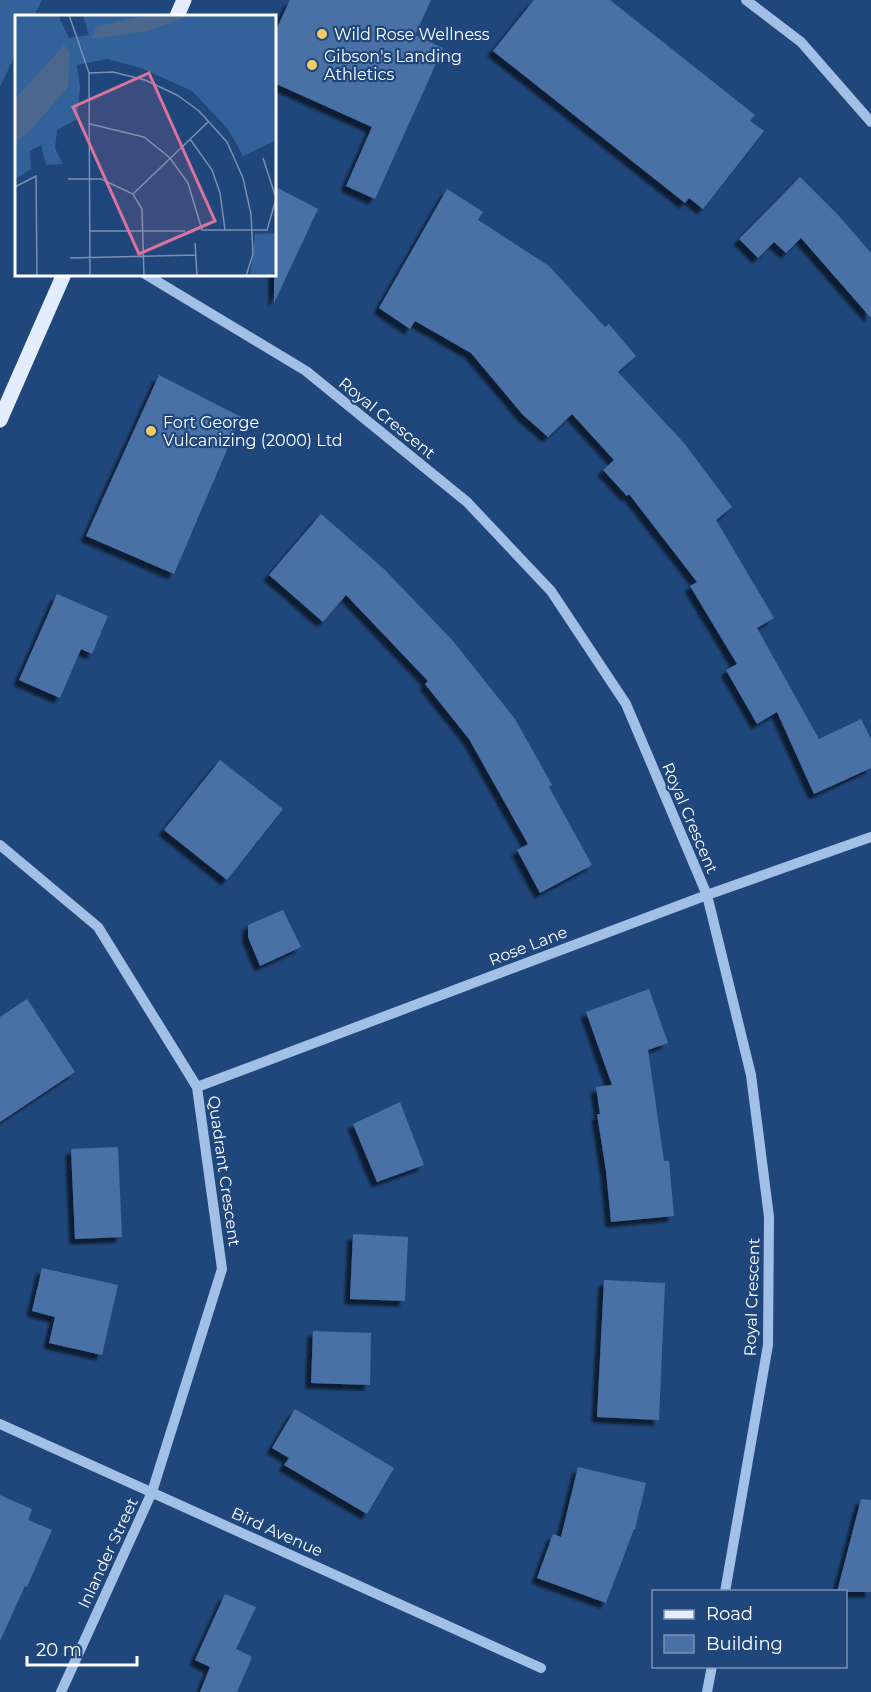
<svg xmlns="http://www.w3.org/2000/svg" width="871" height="1692" viewBox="0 0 871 1692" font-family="Montserrat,sans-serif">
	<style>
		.green { fill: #336199 }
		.building { fill: #4971a5; filter: url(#shadow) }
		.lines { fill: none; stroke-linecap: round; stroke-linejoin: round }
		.minor { stroke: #a2c0e6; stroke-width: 10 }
		.major { stroke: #e4edfd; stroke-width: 15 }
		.poi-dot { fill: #f3cb63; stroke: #20477b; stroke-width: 2 }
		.labels { text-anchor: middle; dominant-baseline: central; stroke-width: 4.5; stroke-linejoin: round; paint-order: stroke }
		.poi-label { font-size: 16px; fill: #fff; stroke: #20477b; text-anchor: start }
		.street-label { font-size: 16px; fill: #fff; stroke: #20477b }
		.inset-road { fill: none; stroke: #7991b0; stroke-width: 1.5 }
		.view { fill: #da749d; fill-opacity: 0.15; stroke: #da749d; stroke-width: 3 }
		.inset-edge { fill: none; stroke: #fff; stroke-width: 3 }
	</style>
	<defs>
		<filter id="shadow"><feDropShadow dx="-5.5" dy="5.5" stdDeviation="1.5" flood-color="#0009"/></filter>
	</defs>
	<rect width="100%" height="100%" fill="#20477b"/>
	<path class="green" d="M 0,0 L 42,0 L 34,16 L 16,16 L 16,53 L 0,87 Z"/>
	<path class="building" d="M 290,0 L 431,0 L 415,35 L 443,48 L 375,199 L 346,186 L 372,127 L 274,83 L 274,34 Z
		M 534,0 L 610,0 L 755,115 L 750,121 L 764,131 L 703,209 L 689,198 L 685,203 L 493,51 Z
		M 800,177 L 839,216 L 871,253 L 871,318 L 801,238 L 786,253 L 774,242 L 758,258 L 739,239 Z
		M 274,186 L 318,209 L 274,303 Z
		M 447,189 L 483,212 L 478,220 L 549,266 L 605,327 L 609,324 L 636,356 L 618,372 L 684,443 L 732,507 L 716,520 L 774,618 L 757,628 L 819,739 L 861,719 L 871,739 L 871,768 L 814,794 L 777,712 L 757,724 L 726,670 L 737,664 L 690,586 L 697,582 L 629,494 L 627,496 L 603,470 L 614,460 L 572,414 L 548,437 L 523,415 L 471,353 L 415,321 L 410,329 L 379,308 Z
		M 159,375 L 241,417 L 174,574 L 86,536 Z
		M 321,514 L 384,569 L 453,641 L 515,719 L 552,785 L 549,787 L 592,865 L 540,893 L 517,850 L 528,844 L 469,739 L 425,684 L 428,681 L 346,595 L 323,622 L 269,575 Z
		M 57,594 L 108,616 L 92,654 L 81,649 L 60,698 L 19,680 Z
		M 220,760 L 283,809 L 227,880 L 164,830 Z
		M 283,910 L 301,947 L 260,966 L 248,937 L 248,925 Z
		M 649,989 L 668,1043 L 648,1050 L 664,1161 L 669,1161 L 674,1216 L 611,1222 L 606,1171 L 597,1114 L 600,1114 L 596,1087 L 612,1085 L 586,1012 Z
		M 27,999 L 75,1072 L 0,1122 L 0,1017 Z
		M 400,1102 L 424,1165 L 377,1182 L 353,1124 Z
		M 118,1147 L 122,1237 L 75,1239 L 71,1149 Z
		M 353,1234 L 408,1237 L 405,1301 L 350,1299 Z
		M 42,1268 L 118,1285 L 102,1355 L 49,1343 L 55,1317 L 32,1311 Z
		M 604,1280 L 665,1283 L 659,1420 L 597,1417 Z
		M 313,1331 L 371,1333 L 370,1385 L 311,1383 Z
		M 295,1409 L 394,1468 L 367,1514 L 284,1465 L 289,1458 L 272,1448 Z
		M 578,1467 L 646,1483 L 635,1529 L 634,1529 L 606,1603 L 537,1578 L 553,1534 L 561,1537 Z
		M 0,1495 L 32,1509 L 28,1520 L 52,1530 L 27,1587 L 25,1586 L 0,1641 Z
		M 861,1499 L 871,1500 L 871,1592 L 837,1592 Z
		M 225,1594 L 256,1607 L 236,1649 L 252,1657 L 237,1692 L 200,1692 L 210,1667 L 195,1660 Z"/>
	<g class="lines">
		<path class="minor" d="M 746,0 L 801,42 L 871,122
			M 145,274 L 306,371 L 467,502 L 551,591 L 626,704 L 707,895 L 751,1075 L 769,1217 L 768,1345 L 725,1592
			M 0,845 L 98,927 L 197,1087 L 222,1269 L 152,1492 L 61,1692
			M 197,1087 L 707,895 L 871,837
			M 0,1424 L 541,1668
			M 707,1692 L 712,1666"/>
		<path class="major" d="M 177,16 L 184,0
			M 0,420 L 64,274"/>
	</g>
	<g class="poi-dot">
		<circle cx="322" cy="34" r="6"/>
		<circle cx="312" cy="65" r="6"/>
		<circle cx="151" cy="431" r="6"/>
	</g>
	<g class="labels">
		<g class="poi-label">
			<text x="334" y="34">Wild Rose Wellness</text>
			<text x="324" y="56">Gibson's Landing<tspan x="324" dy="18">Athletics</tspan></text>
			<text x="163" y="422">Fort George<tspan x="163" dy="18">Vulcanizing (2000) Ltd</tspan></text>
		</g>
		<g class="street-label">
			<text transform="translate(387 418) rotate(39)">Royal Crescent</text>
			<text transform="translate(690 818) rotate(67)">Royal Crescent</text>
			<text transform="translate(528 946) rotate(-21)">Rose Lane</text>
			<text transform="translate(224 1171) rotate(82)">Quadrant Crescent</text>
			<text transform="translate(752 1297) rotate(-88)">Royal Crescent</text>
			<text transform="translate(277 1532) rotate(24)">Bird Avenue</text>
			<text transform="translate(108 1553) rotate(-65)">Inlander Street</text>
		</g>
	</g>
	<g transform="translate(15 15)">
		<rect width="261" height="261" fill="#20477b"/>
		<path d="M 0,0 L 43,0 L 54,23 L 74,20 L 68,0 L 261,0 L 261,125 L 228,141 L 213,114 L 177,76 L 126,53 L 92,44 L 62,50 L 65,73 L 62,104 L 42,115 L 40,133 L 48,149 L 31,150 L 26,130 L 15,136 L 16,154 L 0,164 ZM 261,218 L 261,253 L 257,261 L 235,261 L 240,219 Z" fill="#336199"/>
		<path d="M 131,0 L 176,0 L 133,16 L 77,24 L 81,12 ZM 49,30 L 55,37 L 53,72 L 12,119 L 0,127 L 0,84 Z" fill="#4b678e"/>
		<path class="inset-road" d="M 54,0 L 74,58 L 75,261M 74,58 L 98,57 L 130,65 L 162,80 L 184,96 L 212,127 L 228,163 L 236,199 L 238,239 L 231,261M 75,109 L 129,122 L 155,143 L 173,168 L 187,215 L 252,215 L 261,184M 175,124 L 197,155 L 205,178 L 210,215M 248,143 L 261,183M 53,164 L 86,164 L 118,179 L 127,194 L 129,261M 0,172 L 21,161 L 22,261M 118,179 L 194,106M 75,216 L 170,216M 180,228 L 182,261M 55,243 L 181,240"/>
		<path class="view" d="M 134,58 L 200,206 L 124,239 L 58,92 Z"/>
		<rect width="261" height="261" class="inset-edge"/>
	</g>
	<rect x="652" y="1590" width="195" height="78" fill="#20477b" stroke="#7991b0" stroke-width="1.5"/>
	<rect x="664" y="1610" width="30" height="9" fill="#e4edfd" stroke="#7991b0" stroke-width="1.5"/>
	<text x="706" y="1620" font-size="18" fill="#ffffff">Road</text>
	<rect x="664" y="1635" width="30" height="18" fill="#4971a5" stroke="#7991b0" stroke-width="1.5"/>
	<text x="706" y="1650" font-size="18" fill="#ffffff">Building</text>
	<path d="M27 1656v9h110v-9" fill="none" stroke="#ffffff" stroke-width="3"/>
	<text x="36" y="1656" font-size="18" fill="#ffffff" stroke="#20477b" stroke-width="4.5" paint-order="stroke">20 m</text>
</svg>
